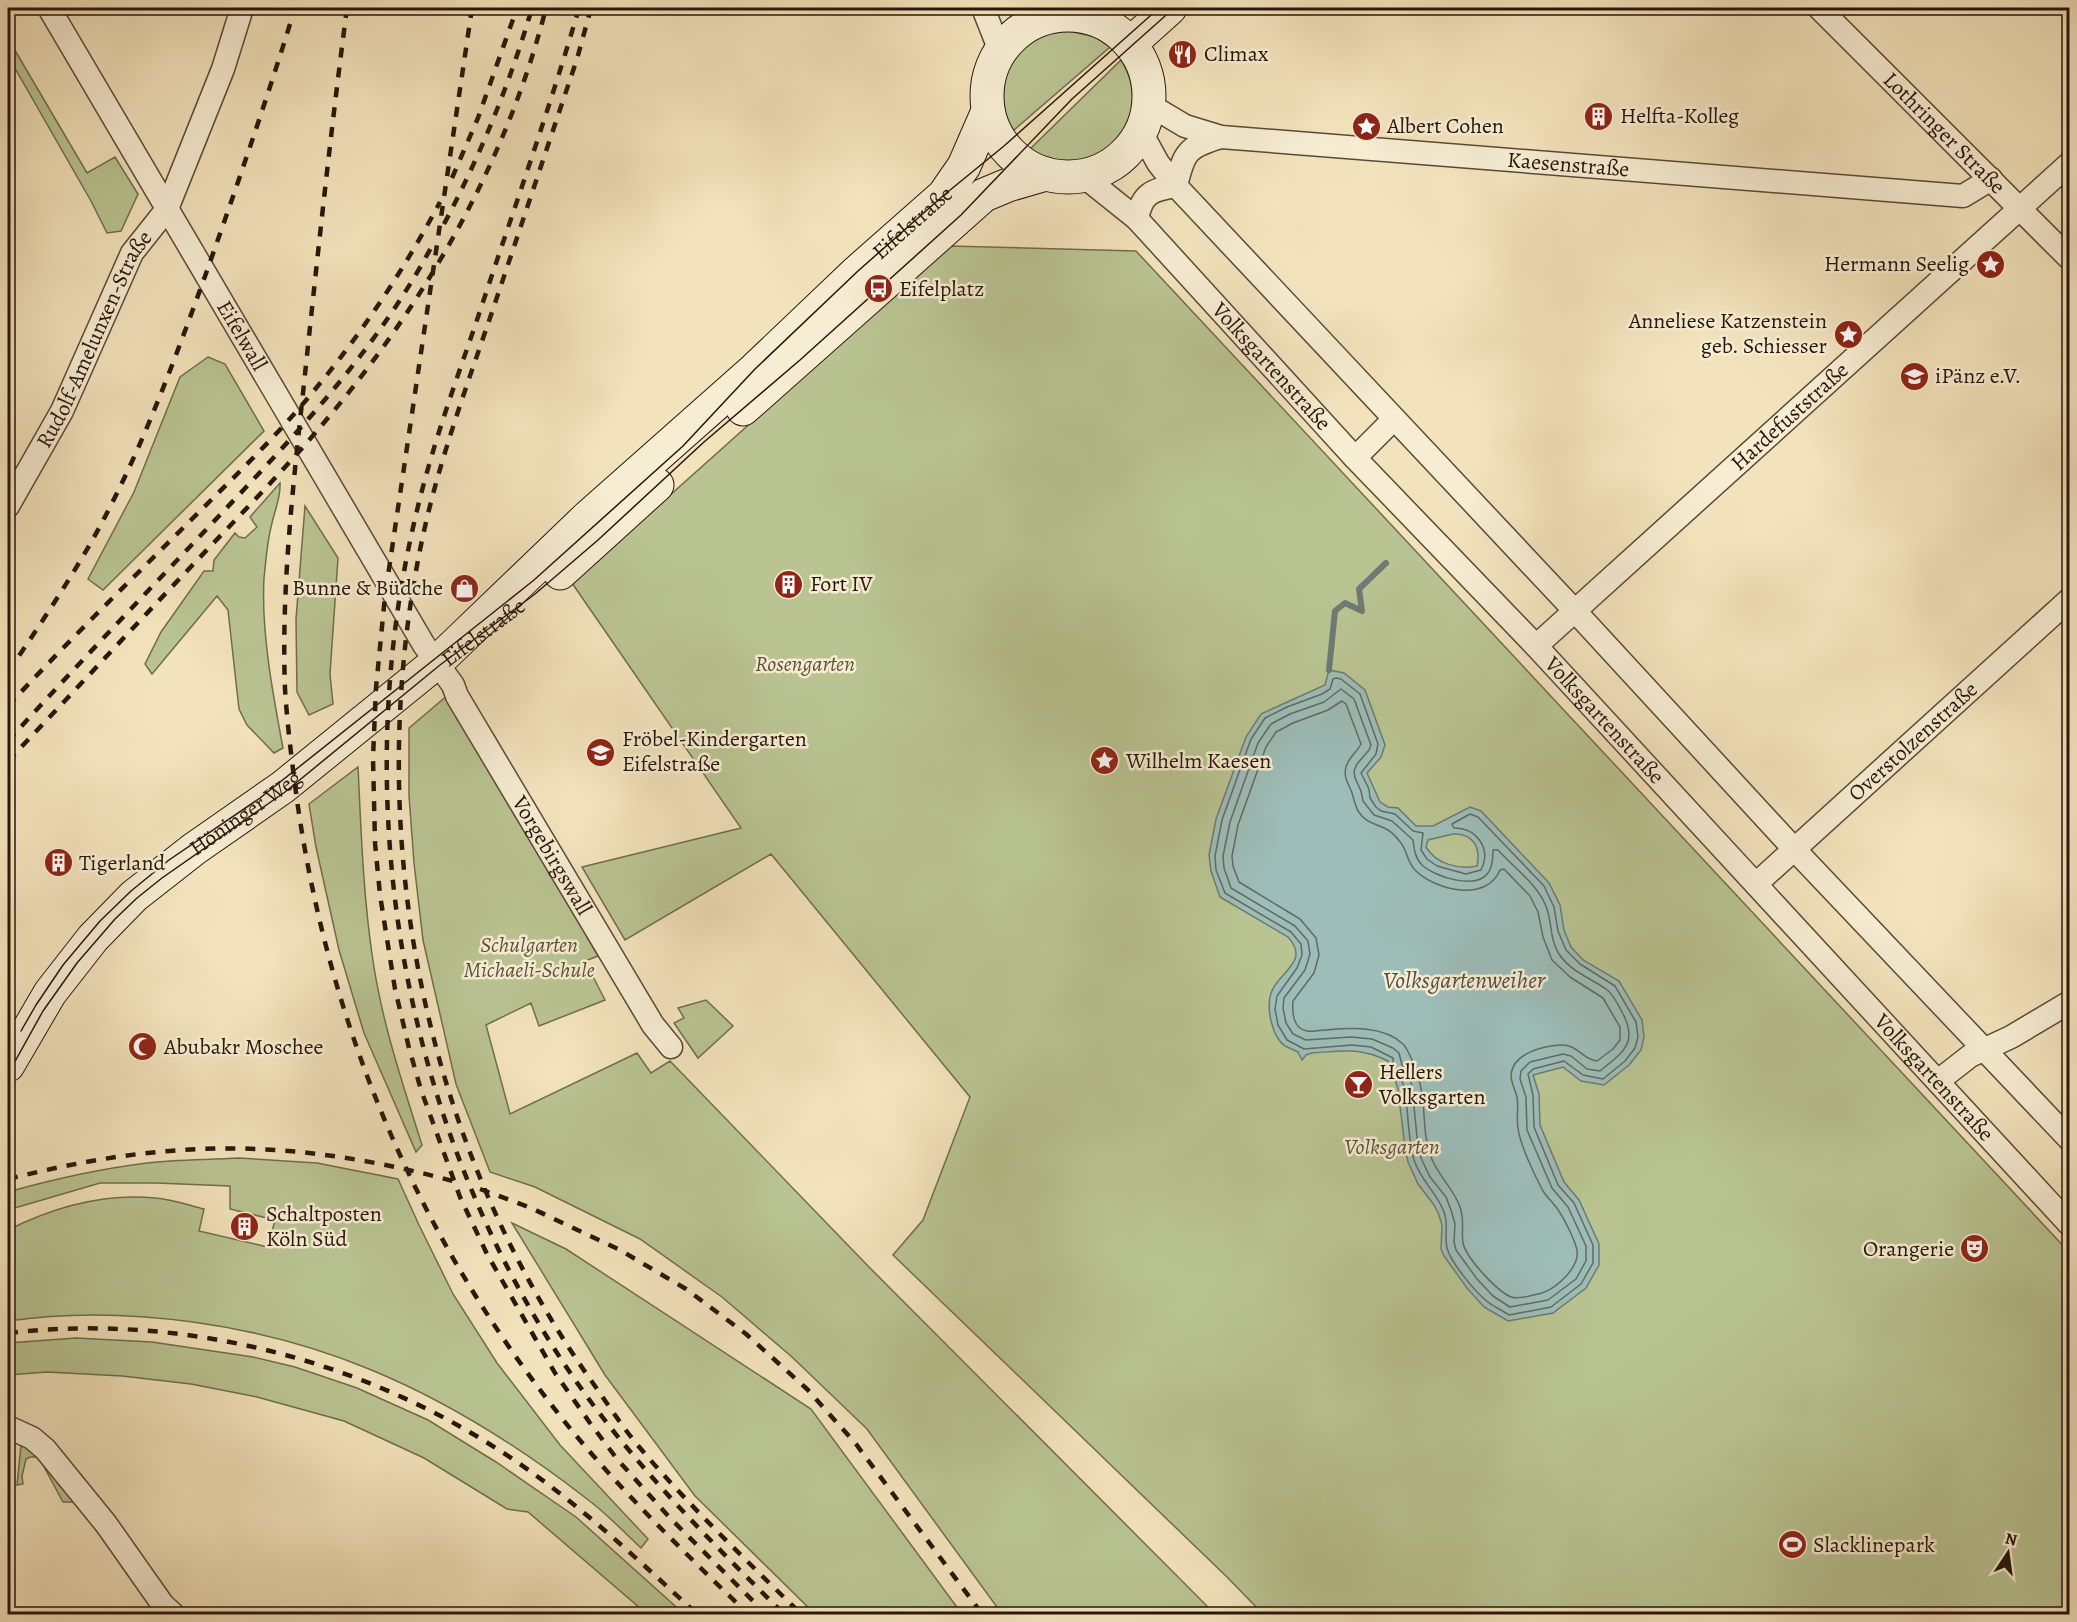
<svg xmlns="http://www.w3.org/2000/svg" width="2077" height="1622" viewBox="0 0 2077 1622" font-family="Alegreya,serif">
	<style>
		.green { fill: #b9c492; stroke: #706d4e; stroke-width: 1.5 }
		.water { fill: #9dbdb8; stroke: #6e7a73; stroke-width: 1.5; fill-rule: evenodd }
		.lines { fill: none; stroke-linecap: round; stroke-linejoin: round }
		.shore { stroke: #626a62; stroke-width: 1.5 }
		.stream { stroke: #6e7a73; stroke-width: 6 }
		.street-casing { stroke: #5a4937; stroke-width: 25 }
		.secondary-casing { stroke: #27160b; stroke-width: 35 }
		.street { stroke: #f7edd3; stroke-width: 22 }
		.secondary { stroke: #f7edd3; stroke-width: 33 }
		.tram { stroke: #27160b; stroke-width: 1.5 }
		.rail { stroke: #27160b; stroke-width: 4.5; stroke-dasharray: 10 10; stroke-linecap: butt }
		.labels { text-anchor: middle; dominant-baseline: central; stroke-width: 5; stroke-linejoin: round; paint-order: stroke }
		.poi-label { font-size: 22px; fill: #27160b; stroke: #f7edd3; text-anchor: start }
		.street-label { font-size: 22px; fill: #27160b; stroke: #f7edd3 }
		.park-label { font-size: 22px; font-style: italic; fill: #5a533a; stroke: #f7edd3 }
		.water-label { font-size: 24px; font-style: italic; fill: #505048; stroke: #f7edd3 }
	</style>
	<rect width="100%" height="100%" fill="#f3e3bc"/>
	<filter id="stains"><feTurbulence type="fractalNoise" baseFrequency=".00333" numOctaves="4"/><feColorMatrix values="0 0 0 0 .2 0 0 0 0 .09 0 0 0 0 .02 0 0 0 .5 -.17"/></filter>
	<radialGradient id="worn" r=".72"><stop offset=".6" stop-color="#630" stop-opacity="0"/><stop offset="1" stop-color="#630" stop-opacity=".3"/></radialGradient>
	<path class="green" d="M 1065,30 L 1095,37 L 1110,47 L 1007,136 C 991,108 995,68 1021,46 C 1033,36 1050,32 1065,30 Z
		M 13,47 L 87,173 L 115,157 L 138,194 L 121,231 L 107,233 L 91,201 L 8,56 L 8,51 Z
		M 1121,60 C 1162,125 1089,197 1025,154 Z
		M 948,246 L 1136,251 L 2069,1252 L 2069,1614 L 1263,1614 L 1227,1577 L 893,1255 L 923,1220 L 970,1097 L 771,854 L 625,940 L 582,867 L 741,828 L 572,583 Z
		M 208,357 L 225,364 L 264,431 L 103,590 L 88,579 L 134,492 L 180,377 Z
		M 280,483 C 281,496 275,510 272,523 C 267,541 266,560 264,578 C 261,632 273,695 283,748 L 274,753 L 247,725 L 239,709 L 228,610 L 217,596 L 152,674 L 145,664 L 161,632 L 204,571 L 213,571 L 214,560 L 235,533 L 239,537 L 245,538 L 257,527 L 250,517 Z
		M 305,506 L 338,558 L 330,674 L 333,704 L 309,715 L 297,692 L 296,619 Z
		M 448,695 L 598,956 L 585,961 L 605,1000 L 539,1026 L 531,1003 L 486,1025 L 510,1114 L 637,1053 L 651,1073 L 670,1061 L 870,1268 L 1208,1607 L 1197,1614 L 1002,1614 L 867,1429 L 792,1357 L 722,1297 L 640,1239 L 535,1187 L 490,1172 L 456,1084 L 423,940 L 414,863 L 409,796 L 409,728 Z
		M 358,767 C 361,829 363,892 372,954 C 381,1020 402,1082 422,1145 L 416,1152 L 364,1033 L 339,950 L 316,847 L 309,804 Z
		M 706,1000 L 733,1026 L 698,1058 L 674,1023 L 684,1018 L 678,1008 Z
		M 239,1158 L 317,1163 L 398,1179 L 419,1225 L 453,1294 L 497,1363 L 560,1445 L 648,1539 L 641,1548 C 623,1531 606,1513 587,1499 C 520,1447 447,1401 369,1369 C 261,1324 123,1304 8,1321 L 8,1230 C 54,1207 102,1193 155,1198 C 171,1199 188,1205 204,1209 L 199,1231 L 268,1247 L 275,1220 L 230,1209 L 230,1186 L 156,1183 L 100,1183 L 8,1210 L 8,1192 C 54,1179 99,1169 147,1163 C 177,1159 209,1160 239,1158 Z
		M 512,1223 L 566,1249 L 811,1409 L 962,1614 L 815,1614 L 695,1496 L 605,1375 Z
		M 76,1338 L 152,1342 L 253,1357 L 295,1367 L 357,1388 L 428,1420 L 496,1462 L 576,1517 L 684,1614 L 647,1614 L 528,1512 L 507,1509 L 424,1458 L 344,1421 L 257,1397 L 191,1384 L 122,1376 L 47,1372 L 8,1375 L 8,1343 Z
		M 21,1445 L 35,1449 L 75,1502 L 63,1502 L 42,1463 C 38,1456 33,1455 26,1459 L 22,1476 L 23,1484 L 17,1485 Z"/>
	<path class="water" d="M 1329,670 L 1344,673 L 1365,690 L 1385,745 L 1381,757 L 1367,773 L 1380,802 L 1388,807 L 1398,808 L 1416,826 L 1433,826 L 1470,807 L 1481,811 L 1549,883 L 1560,905 L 1564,930 L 1571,947 L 1583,960 L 1619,981 L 1642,1020 L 1644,1037 L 1641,1050 L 1629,1065 L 1604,1085 L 1581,1081 L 1563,1067 L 1533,1075 L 1539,1094 L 1540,1125 L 1564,1182 L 1579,1200 L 1599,1244 L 1599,1265 L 1586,1288 L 1553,1313 L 1508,1321 L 1484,1307 L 1467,1288 L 1444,1256 L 1441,1249 L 1442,1225 L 1439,1215 L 1434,1205 L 1418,1184 L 1408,1162 L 1404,1139 L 1398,1089 L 1394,1077 L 1385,1070 L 1388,1061 C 1360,1047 1342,1051 1312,1053 L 1306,1055 L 1302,1060 L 1298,1052 C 1294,1050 1289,1048 1285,1046 C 1272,1037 1266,1008 1271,993 C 1278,972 1311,962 1288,937 L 1220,897 L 1211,871 L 1209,855 L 1216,819 L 1246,737 L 1261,714 L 1325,685 ZM 1453,834 C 1473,833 1481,847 1477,866 C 1459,870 1436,864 1426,847 L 1428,840 Z"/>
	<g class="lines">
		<path class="shore" d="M 1336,678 L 1341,679 L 1360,694 L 1378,744 L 1376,754 L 1361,773 L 1369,789 L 1370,798 L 1376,807 L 1381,811 L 1395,814 L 1413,831 L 1423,833 L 1421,850 L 1427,859 L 1437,866 L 1466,874 L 1481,870 C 1492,848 1476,828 1454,828 L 1452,824 L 1470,814 L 1478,817 L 1544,886 L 1554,907 L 1558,931 L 1566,950 L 1580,964 L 1615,986 L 1636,1022 L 1638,1037 L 1635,1048 L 1625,1061 L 1603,1079 L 1583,1075 L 1564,1061 L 1533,1069 L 1528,1074 L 1533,1095 L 1534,1127 L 1558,1185 L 1574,1203 L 1593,1245 L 1593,1263 L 1581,1284 L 1551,1307 L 1509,1315 C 1503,1311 1495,1307 1489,1303 C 1476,1293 1451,1263 1447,1248 C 1444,1236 1449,1225 1444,1212 C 1437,1193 1421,1181 1414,1160 C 1407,1136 1409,1111 1404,1087 C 1402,1078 1394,1073 1393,1067 C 1392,1064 1394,1061 1393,1058 L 1371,1047 L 1352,1045 L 1304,1049 L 1287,1040 L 1278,1025 L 1275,1009 L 1277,996 L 1297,968 L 1302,955 L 1301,944 L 1291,932 L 1225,893 L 1216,870 L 1215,856 L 1222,820 L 1251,739 L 1265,718 L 1287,707 L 1322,694 L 1330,689 L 1333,679 Z
			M 1341,689 L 1354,699 L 1371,745 L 1369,750 L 1357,764 L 1354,771 L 1355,778 L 1361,791 L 1363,801 L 1374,815 L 1392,821 L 1413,840 C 1414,849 1415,858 1422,865 C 1435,877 1476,890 1488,873 C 1493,867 1493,857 1493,850 L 1498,850 C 1514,868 1539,885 1547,909 C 1552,924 1550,940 1559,954 C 1570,971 1590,978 1606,989 C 1613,994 1618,1004 1622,1012 C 1639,1043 1623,1052 1600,1071 L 1587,1069 L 1571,1056 L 1563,1054 L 1530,1062 L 1521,1071 L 1520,1079 L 1526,1097 L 1527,1130 L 1552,1188 L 1568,1207 L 1586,1246 L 1586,1261 L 1576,1279 L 1548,1300 L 1510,1307 L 1493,1296 L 1477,1279 L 1456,1250 L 1454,1242 L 1455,1224 L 1451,1210 L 1446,1197 L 1430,1177 L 1421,1158 L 1417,1137 L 1412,1086 L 1409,1076 L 1402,1065 L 1399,1053 L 1393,1048 L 1372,1039 L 1351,1037 L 1306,1040 L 1293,1034 L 1286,1023 L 1283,1008 L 1284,998 L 1305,970 L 1310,954 L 1308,941 L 1295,926 L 1231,888 L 1224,868 L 1223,856 L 1230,822 L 1258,743 L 1271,724 L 1290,714 L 1324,702 Z
			M 1342,701 L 1346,704 L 1361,744 C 1357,752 1348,758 1346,767 C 1343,778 1349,784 1352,793 C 1354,799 1355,805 1358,811 C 1367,825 1377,823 1388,830 C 1393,833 1398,839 1401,843 C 1407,850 1407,863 1416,871 C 1437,891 1487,902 1500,870 L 1504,869 L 1530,896 L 1538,912 L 1543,937 L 1552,960 L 1570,977 L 1603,998 L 1620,1027 L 1620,1040 L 1613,1049 L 1597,1061 C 1583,1060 1577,1044 1561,1045 C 1543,1046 1513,1053 1511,1075 C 1511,1083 1515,1089 1517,1097 C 1519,1107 1516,1118 1518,1128 C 1520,1145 1535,1176 1543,1191 C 1548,1199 1556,1205 1560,1213 C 1565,1220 1575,1241 1577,1250 C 1580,1267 1557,1288 1542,1293 C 1534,1295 1519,1300 1511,1297 C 1497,1291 1466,1258 1463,1243 C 1461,1230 1465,1222 1460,1207 C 1454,1189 1438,1176 1431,1157 C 1421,1131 1427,1102 1418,1076 C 1417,1071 1407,1047 1403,1044 C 1383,1025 1350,1028 1325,1030 C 1319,1030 1312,1032 1307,1031 C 1293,1029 1292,1012 1293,1001 L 1314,973 L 1319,955 L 1316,938 L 1300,919 L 1239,882 L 1233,866 L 1232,856 L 1238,825 L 1266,747 L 1276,732 L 1293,723 L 1328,710 Z"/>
		<path class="stream" d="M 1329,670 L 1335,611 L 1345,603 L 1362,611 L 1359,589 L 1386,563"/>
		<defs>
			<g id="street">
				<path id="s1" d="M 49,8 L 424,645 L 453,685 L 457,696 L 653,1025 L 671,1047"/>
				<path d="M 983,8 L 1000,51"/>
				<path d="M 1029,8 L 1034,20"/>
				<path id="s2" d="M 1819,8 L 2070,259"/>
				<path id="s3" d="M 1148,104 L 1185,126 L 1221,137 L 1963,196 L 1991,179"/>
				<path d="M 1141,132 L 1158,163 L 1176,186 L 1574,610 L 1795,850 L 2070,1140"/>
				<path id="s4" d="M 1082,175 L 1137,219 L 1355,458 L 1536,646 L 2070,1225"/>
				<path d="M 1176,186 C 1184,152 1187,147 1221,137"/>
				<path d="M 1137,219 C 1142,193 1152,190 1176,186"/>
				<path d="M 1355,458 L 1394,419"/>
				<path id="s5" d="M 8,506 L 62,411 L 132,253 L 167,209 L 223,69 L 242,8"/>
				<path id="s6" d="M 1536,646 L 2070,163"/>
				<path id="s7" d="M 1756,884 L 2070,599"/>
				<path d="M 1938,1081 L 1970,1056 L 2011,1037 L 2070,1002"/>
				<path d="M 8,1427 L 32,1438 L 45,1449 L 106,1524 L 163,1605 L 173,1614"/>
			</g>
			<g id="secondary">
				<circle cx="1068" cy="96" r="81"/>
				<path d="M 1130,44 L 1170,8"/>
				<path d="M 743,409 L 984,195 L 1008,185 L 1046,174"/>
				<path d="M 560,573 L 657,485"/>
				<path id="s8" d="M 8,1065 L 50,993 L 93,938 L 134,896 L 194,849 L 283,787 L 437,662 L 589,516 L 755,369 L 858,271 L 944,195 L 964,166 L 988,111"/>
			</g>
		</defs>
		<use href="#street" class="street-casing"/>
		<use href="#secondary" class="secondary-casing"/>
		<use href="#street" class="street"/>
		<use href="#secondary" class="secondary"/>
		<g class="tram">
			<path id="s9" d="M 21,1031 L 36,1005 L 63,965 L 100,921 L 131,891 L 169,860 L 260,798 L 534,580 L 683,446 L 755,369 L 858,271 L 944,195 L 1004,146 L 1159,8"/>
			<path id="s10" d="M 8,1074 L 43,1011 L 77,963 L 115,919 L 137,898 L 162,878 L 285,792 L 440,665 L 535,594 L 598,540 L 704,442 L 800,360 L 961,215 L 1072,99 L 1174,8"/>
		</g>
		<path class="rail" d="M 347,8 C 331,129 318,252 305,374 C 294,479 281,584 285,689 C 287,721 291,754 295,785 C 324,1011 410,1222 550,1403 C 609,1480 679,1547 748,1614
			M 472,8 L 385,596 L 376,688 L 373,758 L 375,843 L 380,895 L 395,989 L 409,1048 L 421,1090 L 460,1197 L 487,1254 L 555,1373 L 590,1423 L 617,1459 L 670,1518 L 766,1614
			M 579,8 C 548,114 510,220 475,326 C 453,389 430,453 415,519 C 347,806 403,1126 569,1371 C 630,1461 707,1538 784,1614
			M 591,8 L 577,59 C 548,145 519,232 490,318 C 466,388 440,459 424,531 C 360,821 419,1136 590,1379 C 605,1400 619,1422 635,1442 C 686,1503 744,1558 801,1614
			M 452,178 L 478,118 L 517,8
			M 444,224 C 481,154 510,83 532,8
			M 8,672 C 36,631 64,589 89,546 C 137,462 171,370 204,279 C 236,189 267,99 295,8
			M 8,706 C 67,642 130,581 192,519 C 235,476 279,434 317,387 C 364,330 405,268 440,202
			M 8,741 C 77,665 148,591 219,516 C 298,432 380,346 434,242
			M 8,761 C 67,699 126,635 185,573 C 235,520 286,469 332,413 C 430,295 508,157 546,8
			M 8,1179 C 61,1166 115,1155 170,1151 C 267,1142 367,1157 460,1183
			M 480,1189 L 531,1208 L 620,1250 L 686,1289 L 746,1334 L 807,1389 L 856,1444 L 982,1614
			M 8,1333 C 179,1313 358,1358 502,1452 C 573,1498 635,1557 697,1614"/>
	</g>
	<defs>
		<symbol id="restaurant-disc" viewBox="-11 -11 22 22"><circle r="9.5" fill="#8f2418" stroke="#f7edd3"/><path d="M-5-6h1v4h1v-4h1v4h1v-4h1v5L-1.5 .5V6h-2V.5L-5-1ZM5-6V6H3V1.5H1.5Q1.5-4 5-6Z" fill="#fff"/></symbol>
		<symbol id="building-disc" viewBox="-11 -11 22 22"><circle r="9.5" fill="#8f2418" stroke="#f7edd3"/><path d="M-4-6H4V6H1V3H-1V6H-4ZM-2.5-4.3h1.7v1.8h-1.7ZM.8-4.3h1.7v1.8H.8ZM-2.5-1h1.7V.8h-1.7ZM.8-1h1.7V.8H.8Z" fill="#fff"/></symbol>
		<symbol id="sight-disc" viewBox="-11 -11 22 22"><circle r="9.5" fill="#8f2418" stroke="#f7edd3"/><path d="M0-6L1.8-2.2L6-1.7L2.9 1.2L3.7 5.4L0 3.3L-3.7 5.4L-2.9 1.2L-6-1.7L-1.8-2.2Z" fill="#fff"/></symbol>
		<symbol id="bus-disc" viewBox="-11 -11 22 22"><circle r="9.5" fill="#8f2418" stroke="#f7edd3"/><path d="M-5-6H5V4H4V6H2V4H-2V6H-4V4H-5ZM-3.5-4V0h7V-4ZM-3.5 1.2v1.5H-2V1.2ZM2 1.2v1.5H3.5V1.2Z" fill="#fff"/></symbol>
		<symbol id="school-disc" viewBox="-11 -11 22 22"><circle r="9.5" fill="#8f2418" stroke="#f7edd3"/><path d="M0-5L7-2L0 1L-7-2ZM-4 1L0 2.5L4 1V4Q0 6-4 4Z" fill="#fff"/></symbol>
		<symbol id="shop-disc" viewBox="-11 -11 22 22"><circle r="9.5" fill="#8f2418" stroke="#f7edd3"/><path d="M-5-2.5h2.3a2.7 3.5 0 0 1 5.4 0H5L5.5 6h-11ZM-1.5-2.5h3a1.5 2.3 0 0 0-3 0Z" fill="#fff"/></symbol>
		<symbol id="mosque-disc" viewBox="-11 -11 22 22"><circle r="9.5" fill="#8f2418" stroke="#f7edd3"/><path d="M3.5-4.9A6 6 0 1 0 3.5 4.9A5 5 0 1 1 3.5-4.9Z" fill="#fff"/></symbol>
		<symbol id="bar-disc" viewBox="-11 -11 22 22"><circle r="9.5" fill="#8f2418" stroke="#f7edd3"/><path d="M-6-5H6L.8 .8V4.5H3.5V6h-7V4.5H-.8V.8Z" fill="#fff"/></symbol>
		<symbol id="theatre-disc" viewBox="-11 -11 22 22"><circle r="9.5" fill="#8f2418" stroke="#f7edd3"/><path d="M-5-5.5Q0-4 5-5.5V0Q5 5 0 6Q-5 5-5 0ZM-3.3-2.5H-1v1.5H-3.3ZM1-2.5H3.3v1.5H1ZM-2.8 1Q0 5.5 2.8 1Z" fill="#fff"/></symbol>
		<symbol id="stadium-disc" viewBox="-11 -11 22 22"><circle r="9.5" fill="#8f2418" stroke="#f7edd3"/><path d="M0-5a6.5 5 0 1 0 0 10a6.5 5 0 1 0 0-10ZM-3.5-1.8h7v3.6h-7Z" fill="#fff"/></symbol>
	</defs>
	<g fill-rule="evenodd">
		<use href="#restaurant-disc" x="1166" y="38" width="33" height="33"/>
		<use href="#building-disc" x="1582" y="100" width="33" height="33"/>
		<use href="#sight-disc" x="1350" y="110" width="33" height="33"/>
		<use href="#sight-disc" x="1974" y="248" width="33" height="33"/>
		<use href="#bus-disc" x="862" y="272" width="33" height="33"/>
		<use href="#sight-disc" x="1832" y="318" width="33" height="33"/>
		<use href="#school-disc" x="1898" y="360" width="33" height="33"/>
		<use href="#building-disc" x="772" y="568" width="33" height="33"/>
		<use href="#shop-disc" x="448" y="572" width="33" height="33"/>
		<use href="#school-disc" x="584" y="736" width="33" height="33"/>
		<use href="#sight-disc" x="1088" y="744" width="33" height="33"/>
		<use href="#building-disc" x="42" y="846" width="33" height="33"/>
		<use href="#mosque-disc" x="126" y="1030" width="33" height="33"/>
		<use href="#bar-disc" x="1342" y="1068" width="33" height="33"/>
		<use href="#building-disc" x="228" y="1210" width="33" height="33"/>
		<use href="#theatre-disc" x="1958" y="1232" width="33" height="33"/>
		<use href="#stadium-disc" x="1776" y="1528" width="33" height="33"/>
	</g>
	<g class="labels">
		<g class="poi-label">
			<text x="1204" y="54">Climax</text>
			<text x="1620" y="116">Helfta-Kolleg</text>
			<text x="1387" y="126">Albert Cohen</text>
			<text x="1969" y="264" text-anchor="end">Hermann Seelig</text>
			<text x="899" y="289">Eifelplatz</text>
			<text x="1827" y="321" text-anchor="end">Anneliese Katzenstein<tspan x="1827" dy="25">geb. Schiesser</tspan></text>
			<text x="1935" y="376">iPänz e.V.</text>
			<text x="810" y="584">Fort IV</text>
			<text x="443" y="588" text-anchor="end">Bunne &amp; Büdche</text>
			<text x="622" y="739">Fröbel-Kindergarten<tspan x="622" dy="25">Eifelstraße</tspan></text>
			<text x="1126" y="761">Wilhelm Kaesen</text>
			<text x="79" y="863">Tigerland</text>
			<text x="164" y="1047">Abubakr Moschee</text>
			<text x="1379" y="1072">Hellers<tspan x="1379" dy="25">Volksgarten</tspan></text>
			<text x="266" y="1214">Schaltposten<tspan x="266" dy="25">Köln Süd</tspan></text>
			<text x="1954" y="1249" text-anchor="end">Orangerie</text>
			<text x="1813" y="1545">Slacklinepark</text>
		</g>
		<g class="street-label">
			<text stroke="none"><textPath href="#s2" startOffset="177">Lothringer Straße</textPath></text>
			<text stroke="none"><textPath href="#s3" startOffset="429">Kaesenstraße</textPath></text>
			<text stroke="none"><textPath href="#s9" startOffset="1209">Eifelstraße</textPath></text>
			<text stroke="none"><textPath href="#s1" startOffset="380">Eifelwall</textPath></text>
			<text stroke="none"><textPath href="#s5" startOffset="188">Rudolf-Amelunxen-Straße</textPath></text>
			<text stroke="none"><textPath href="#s4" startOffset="270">Volksgartenstraße</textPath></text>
			<text stroke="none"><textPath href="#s6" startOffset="342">Hardefuststraße</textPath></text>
			<text stroke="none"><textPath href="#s10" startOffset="656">Eifelstraße</textPath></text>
			<text stroke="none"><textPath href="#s4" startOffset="756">Volksgartenstraße</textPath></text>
			<text stroke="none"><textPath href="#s7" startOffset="212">Overstolzenstraße</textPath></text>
			<text stroke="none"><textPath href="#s8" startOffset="351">Höninger Weg</textPath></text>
			<text stroke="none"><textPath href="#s1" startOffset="986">Vorgebirgswall</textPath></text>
			<text stroke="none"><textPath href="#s4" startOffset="1242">Volksgartenstraße</textPath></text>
		</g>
		<g class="park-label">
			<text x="805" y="664">Rosengarten</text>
			<text x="529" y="945">Schulgarten<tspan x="529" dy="25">Michaeli-Schule</tspan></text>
			<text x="1392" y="1147">Volksgarten</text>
		</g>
		<g class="water-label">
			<text x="1464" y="980">Volksgartenweiher</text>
		</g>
	</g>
	<rect width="2077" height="1622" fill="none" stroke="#f3e3bc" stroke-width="30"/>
	<rect x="9" y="9" width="2059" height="1604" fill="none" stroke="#27160b" stroke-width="3"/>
	<rect x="15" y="15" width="2047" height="1592" fill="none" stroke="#27160b" stroke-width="1.5"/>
	<g transform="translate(2008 1553) rotate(13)" stroke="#f7edd3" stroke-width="4.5" paint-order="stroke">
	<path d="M0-4.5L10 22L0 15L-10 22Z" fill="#27160b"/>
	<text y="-9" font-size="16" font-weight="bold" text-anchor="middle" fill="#27160b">N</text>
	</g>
	<rect width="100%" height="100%" filter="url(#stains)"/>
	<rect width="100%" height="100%" fill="url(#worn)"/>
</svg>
